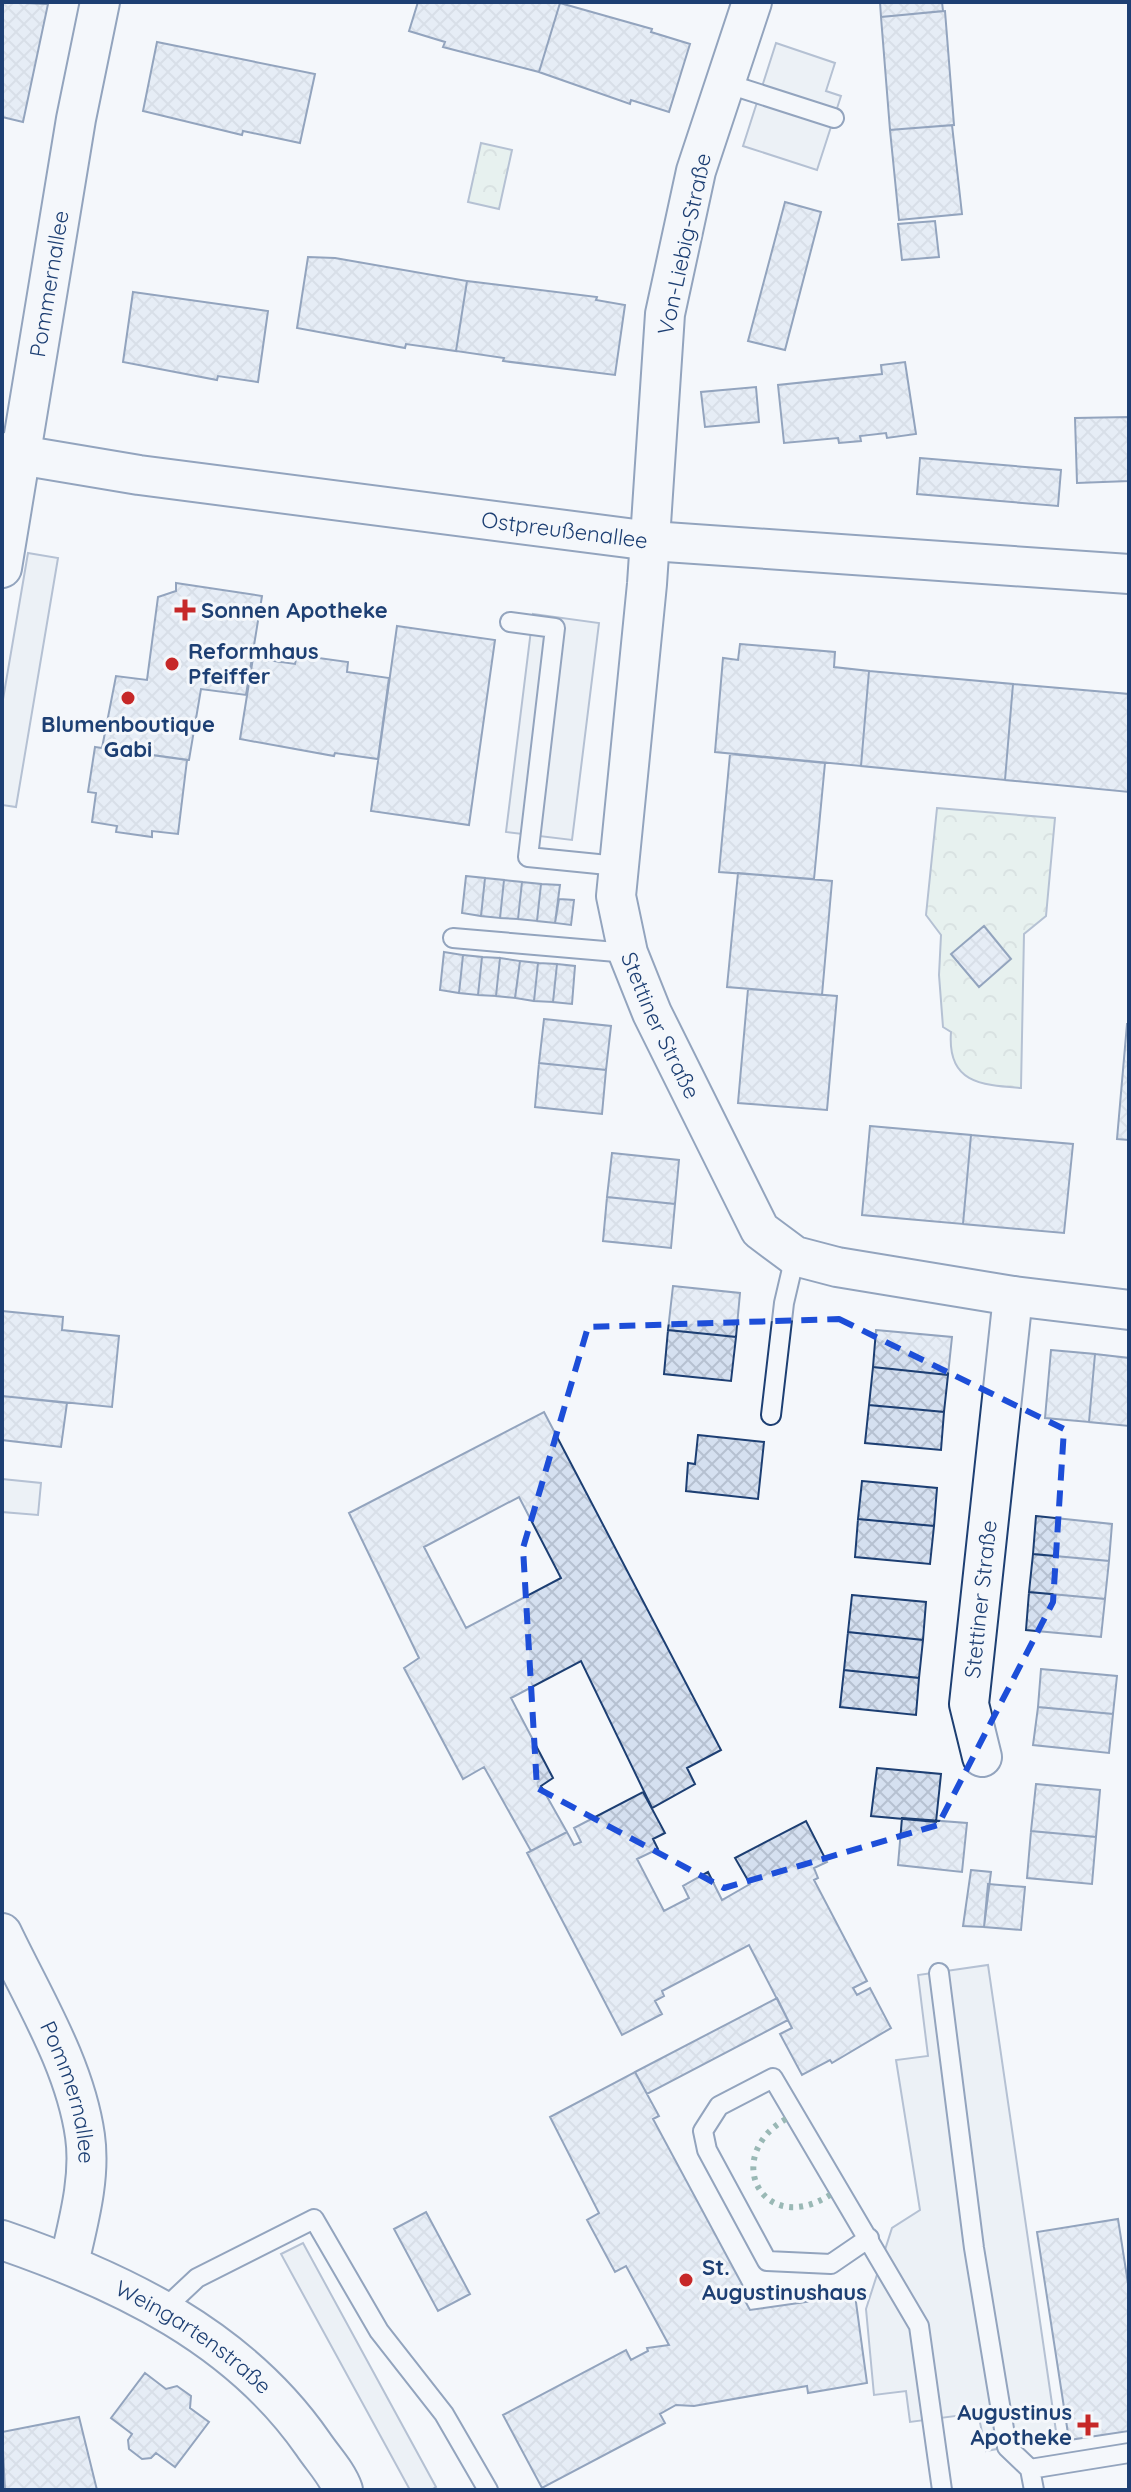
<svg xmlns="http://www.w3.org/2000/svg" width="1131" height="2492" viewBox="0 0 1131 2492" font-family="Quicksand,sans-serif">
	<style>
		.park { fill: url(#park-crowns); stroke: #687fa3; stroke-width: 2 }
		.parking { fill: #e3e8f0; stroke: #687fa3; stroke-width: 2 }
		.building { fill: url(#building-cross-hatch); stroke: #1d3f73; stroke-width: 2; fill-rule: evenodd }
		.lines { fill: none; stroke-linecap: round; stroke-linejoin: round }
		.lane-casing { stroke: #1d3f73; stroke-width: 22 }
		.street-casing { stroke: #1d3f73; stroke-width: 42 }
		.lane { stroke: #f4f7fb; stroke-width: 18 }
		.street { stroke: #f4f7fb; stroke-width: 38 }
		.hedge { stroke: #2c6c60; stroke-width: 6; stroke-dasharray: 4 6; stroke-linecap: butt }
		.marked { fill: none; stroke: #1d4ed8; stroke-width: 6; stroke-dasharray: 16 10; stroke-linejoin: round }
		.poi-dot { fill: #c62828; stroke: #f4f7fb; stroke-width: 3 }
		.labels { text-anchor: middle; dominant-baseline: central; stroke-width: 6; stroke-linejoin: round; paint-order: stroke }
		.street-label { font-size: 22px; fill: #1d3f73; stroke: #f4f7fb }
		.poi-label { font-size: 22px; font-weight: bold; fill: #1d3f73; stroke: #f4f7fb; text-anchor: start }
	</style>
	<defs>
		<pattern id="park-crowns" width="20" height="18" patternUnits="userSpaceOnUse" patternTransform="scale(2)"><rect width="20" height="18" fill="#d7e8df"/><path d="M2 6a3 3 0 1 1 6 0M12 15a3 3 0 1 1 6 0" fill="none" stroke="#b8c8c3"/></pattern>
		<pattern id="building-cross-hatch" width="8" height="8" patternUnits="userSpaceOnUse" patternTransform="scale(2)"><rect width="8" height="8" fill="#d5e0f0"/><path d="M0 0l8 8M0 8l8-8" fill="none" stroke="#b6c1d1"/></pattern>
	</defs>
	<rect width="100%" height="100%" fill="#f4f7fb"/>
	<path class="park" d="M 481,143 L 512,150 L 499,209 L 468,202 Z
		M 937,808 L 1055,818 L 1046,916 L 1024,934 L 1021,1088 C 981,1085 947,1083 951,1032 L 943,1027 L 939,975 L 941,935 L 926,915 Z"/>
	<path class="parking" d="M 776,43 L 835,63 L 826,91 L 841,96 L 817,170 L 743,146 Z
		M 28,553 L 58,558 L 16,807 L 2,805 L 2,705 Z
		M 533,614 L 599,623 L 572,840 L 506,832 Z
		M 2,1479 L 41,1483 L 38,1515 L 2,1512 Z
		M 988,1965 L 1057,2438 L 986,2451 L 978,2413 L 910,2422 L 906,2391 L 874,2395 L 866,2309 L 892,2228 L 920,2210 L 896,2060 L 928,2056 L 918,1975 Z
		M 303,2243 L 436,2487 L 431,2490 L 410,2490 L 281,2254 Z"/>
	<path class="building" d="M 2,2 L 48,4 L 23,122 L 2,117 Z
		M 418,2 L 555,2 L 560,3 L 539,72 L 443,47 L 445,42 L 409,31 Z
		M 880,2 L 942,2 L 943,11 L 881,17 Z
		M 560,3 L 652,29 L 651,32 L 690,44 L 669,112 L 631,100 L 630,104 L 539,72 Z
		M 945,11 L 954,125 L 890,130 L 881,17 Z
		M 157,42 L 315,74 L 300,143 L 243,131 L 242,135 L 143,111 Z
		M 952,125 L 962,214 L 899,220 L 890,130 Z
		M 785,202 L 821,212 L 785,350 L 748,341 Z
		M 935,221 L 939,257 L 902,260 L 898,224 Z
		M 308,257 L 335,258 L 467,281 L 456,351 L 406,344 L 405,348 L 297,328 Z
		M 467,281 L 597,297 L 596,300 L 625,305 L 615,375 L 503,361 L 504,358 L 456,351 Z
		M 133,292 L 268,311 L 258,382 L 218,376 L 217,380 L 123,362 Z
		M 905,362 L 916,434 L 887,438 L 886,433 L 860,436 L 861,441 L 839,443 L 838,438 L 784,443 L 778,385 L 882,374 L 881,365 Z
		M 756,387 L 759,422 L 705,427 L 701,392 Z
		M 1129,417 L 1129,481 L 1077,483 L 1075,418 Z
		M 920,458 L 1061,470 L 1058,506 L 917,494 Z
		M 176,583 L 262,596 L 246,695 L 201,689 L 189,760 L 102,748 L 116,676 L 147,680 L 158,597 L 176,591 Z
		M 397,626 L 495,640 L 469,825 L 371,811 Z
		M 740,644 L 835,652 L 834,667 L 869,671 L 861,766 L 715,752 L 723,658 L 738,660 Z
		M 297,655 L 348,662 L 347,672 L 389,678 L 378,759 L 335,753 L 334,756 L 240,739 L 253,658 L 295,664 Z
		M 869,671 L 1013,684 L 1005,780 L 861,766 Z
		M 1013,684 L 1129,694 L 1129,792 L 1005,780 Z
		M 95,747 L 187,760 L 178,834 L 152,831 L 152,837 L 116,832 L 117,826 L 92,822 L 96,793 L 88,792 Z
		M 730,754 L 825,763 L 814,879 L 719,872 Z
		M 738,873 L 832,881 L 822,995 L 727,987 Z
		M 466,876 L 485,878 L 481,916 L 462,913 Z
		M 485,878 L 504,880 L 500,918 L 481,916 Z
		M 504,880 L 522,882 L 518,919 L 500,918 Z
		M 522,882 L 541,884 L 537,921 L 518,919 Z
		M 541,884 L 560,885 L 555,923 L 537,921 Z
		M 559,899 L 574,900 L 571,925 L 555,923 Z
		M 984,926 L 1011,959 L 979,987 L 951,954 Z
		M 444,952 L 463,955 L 459,993 L 440,990 Z
		M 463,955 L 482,957 L 478,995 L 459,993 Z
		M 482,957 L 500,958 L 496,996 L 478,995 Z
		M 500,958 L 520,961 L 515,998 L 496,996 Z
		M 520,961 L 538,963 L 534,1001 L 515,998 Z
		M 538,963 L 557,964 L 553,1002 L 534,1001 Z
		M 557,964 L 575,966 L 572,1004 L 553,1002 Z
		M 748,989 L 837,996 L 827,1110 L 738,1103 Z
		M 544,1019 L 611,1026 L 606,1070 L 539,1063 Z
		M 1127,1024 L 1129,1024 L 1129,1140 L 1117,1139 Z
		M 539,1063 L 606,1070 L 602,1114 L 535,1107 Z
		M 870,1126 L 971,1135 L 963,1224 L 862,1215 Z
		M 971,1135 L 1073,1144 L 1064,1233 L 963,1224 Z
		M 612,1153 L 679,1160 L 675,1204 L 607,1197 Z
		M 607,1197 L 675,1204 L 671,1248 L 603,1241 Z
		M 673,1286 L 740,1293 L 736,1337 L 668,1330 Z
		M 2,1311 L 63,1317 L 62,1330 L 119,1336 L 112,1407 L 2,1396 Z
		M 668,1330 L 736,1337 L 731,1381 L 664,1374 Z
		M 876,1330 L 952,1337 L 948,1375 L 873,1367 Z
		M 1051,1350 L 1095,1354 L 1089,1422 L 1045,1418 Z
		M 1095,1354 L 1129,1358 L 1129,1426 L 1089,1422 Z
		M 873,1367 L 948,1375 L 944,1412 L 869,1405 Z
		M 2,1396 L 67,1403 L 61,1447 L 2,1440 Z
		M 869,1405 L 944,1412 L 941,1450 L 865,1443 Z
		M 544,1412 L 721,1750 L 687,1768 L 695,1784 L 652,1808 L 581,1661 L 511,1698 L 553,1778 L 541,1786 L 567,1832 L 531,1851 L 484,1767 L 463,1779 L 404,1668 L 419,1658 L 349,1513 ZM 519,1497 L 561,1578 L 466,1628 L 424,1547 Z
		M 698,1435 L 764,1442 L 758,1499 L 686,1491 L 688,1463 L 695,1464 Z
		M 862,1481 L 937,1488 L 934,1526 L 858,1519 Z
		M 1036,1516 L 1112,1524 L 1109,1561 L 1033,1554 Z
		M 858,1519 L 934,1526 L 930,1564 L 855,1557 Z
		M 1033,1554 L 1109,1561 L 1105,1599 L 1029,1592 Z
		M 1029,1592 L 1105,1599 L 1101,1637 L 1026,1630 Z
		M 852,1595 L 926,1602 L 923,1640 L 848,1632 Z
		M 848,1632 L 923,1640 L 919,1678 L 844,1670 Z
		M 1041,1669 L 1117,1676 L 1113,1714 L 1038,1707 Z
		M 844,1670 L 919,1678 L 916,1715 L 840,1707 Z
		M 1038,1707 L 1113,1714 L 1109,1753 L 1033,1745 Z
		M 877,1768 L 941,1774 L 936,1822 L 871,1816 Z
		M 1036,1784 L 1100,1790 L 1096,1837 L 1031,1831 Z
		M 643,1792 L 665,1833 L 653,1839 L 658,1849 L 637,1859 L 664,1911 L 689,1898 L 683,1886 L 708,1872 L 722,1900 L 750,1884 L 735,1858 L 806,1821 L 827,1862 L 814,1868 L 818,1878 L 814,1880 L 867,1981 L 853,1988 L 857,1995 L 870,1988 L 891,2028 L 832,2063 L 830,2060 L 802,2075 L 780,2034 L 792,2028 L 749,1945 L 662,1991 L 664,1996 L 655,2001 L 662,2014 L 622,2035 L 527,1853 L 567,1832 L 574,1845 L 581,1842 L 574,1828 Z
		M 902,1818 L 967,1823 L 962,1872 L 898,1865 Z
		M 1031,1831 L 1096,1837 L 1092,1884 L 1027,1878 Z
		M 971,1870 L 991,1872 L 984,1927 L 963,1926 Z
		M 988,1884 L 1025,1887 L 1021,1930 L 984,1927 Z
		M 777,1998 L 788,2020 L 647,2094 L 635,2072 Z
		M 635,2072 L 659,2116 L 653,2119 L 744,2288 L 739,2290 L 750,2310 L 855,2295 L 867,2383 L 808,2393 L 807,2386 L 694,2406 L 676,2405 L 660,2414 L 665,2423 L 542,2488 L 503,2415 L 626,2350 L 631,2360 L 648,2351 L 647,2348 L 669,2345 L 626,2266 L 615,2272 L 587,2220 L 599,2213 L 550,2117 Z
		M 426,2212 L 470,2294 L 438,2311 L 394,2229 Z
		M 1118,2219 L 1129,2290 L 1129,2431 L 1069,2440 L 1037,2232 Z
		M 145,2373 L 166,2389 L 177,2386 L 191,2396 L 190,2408 L 209,2422 L 175,2467 L 156,2453 L 151,2458 L 142,2459 L 129,2449 L 128,2440 L 132,2434 L 111,2418 Z
		M 79,2417 L 97,2490 L 5,2490 L 2,2432 Z"/>
	<g class="lines">
		<defs>
			<path id="lane" d="M 725,83 L 834,118
				M 510,622 L 555,628 L 528,857 L 618,866
				M 453,938 L 628,953
				M 771,1415 L 784,1303 L 795,1256
				M 939,1973 L 974,2248 L 1007,2447 L 1030,2469 L 1034,2490
				M 869,2238 L 831,2264 L 767,2261 L 707,2150 L 703,2131 L 719,2106 L 773,2078 L 919,2326 L 942,2490
				M 164,2309 L 197,2278 L 314,2219 L 379,2331 L 444,2414 L 488,2490
				M 1030,2469 L 1129,2453"/>
			<g id="street">
				<path id="s1" d="M 752,2 L 696,171 L 665,314 L 647,584 L 616,896 L 628,953 L 652,1013 L 760,1230 L 795,1256 L 837,1267 L 1013,1296 L 1129,1310"/>
				<path id="s2" d="M 2,452 L 139,475 L 651,541 L 1129,574"/>
				<path id="s3" d="M 2,568 L 76,119 L 100,2"/>
				<path id="s4" d="M 982,1757 L 969,1704 L 1013,1296"/>
				<path id="s5" d="M 2,1933 C 33,1998 75,2065 85,2136 C 91,2178 78,2223 69,2263"/>
				<path id="s6" d="M 2,2240 C 121,2281 239,2337 313,2444 C 323,2459 337,2473 343,2490"/>
			</g>
		</defs>
		<use href="#lane" class="lane-casing"/>
		<use href="#street" class="street-casing"/>
		<use href="#lane" class="lane"/>
		<use href="#street" class="street"/>
		<path class="hedge" d="M 786,2119 C 721,2156 762,2238 830,2195"/>
	</g>
	<path d="M0 0H1131V2492H0ZM 839,1319 L 1064,1429 L 1053,1602 L 938,1825 L 724,1888 L 537,1788 L 523,1548 L 588,1327 Z" fill="#f4f7fb" fill-opacity=".55" fill-rule="evenodd"/>
	<path class="marked" d="M 839,1319 L 1064,1429 L 1053,1602 L 938,1825 L 724,1888 L 537,1788 L 523,1548 L 588,1327 Z"/>
	<g class="poi-dot">
		<path d="M181 598h8v8h8v8h-8v8h-8v-8h-8v-8h8z"/>
		<circle cx="172" cy="664" r="8"/>
		<circle cx="128" cy="698" r="8"/>
		<circle cx="686" cy="2280" r="8"/>
		<path d="M1084 2413h8v8h8v8h-8v8h-8v-8h-8v-8h8z"/>
	</g>
	<g class="labels">
		<g class="street-label">
			<text transform="translate(684 244) rotate(-78)">Von-Liebig-Straße</text>
			<text stroke="none"><textPath href="#s3" startOffset="288">Pommernallee</textPath></text>
			<text stroke="none"><textPath href="#s2" startOffset="568">Ostpreußenallee</textPath></text>
			<text stroke="none"><textPath href="#s1" startOffset="1046">Stettiner Straße</textPath></text>
			<text stroke="none"><textPath href="#s4" startOffset="160">Stettiner Straße</textPath></text>
			<text stroke="none"><textPath href="#s5" startOffset="174">Pommernallee</textPath></text>
			<text stroke="none"><textPath href="#s6" startOffset="216">Weingartenstraße</textPath></text>
		</g>
		<g class="poi-label">
			<text x="201" y="610">Sonnen Apotheke</text>
			<text x="188" y="651">Reformhaus<tspan x="188" dy="25">Pfeiffer</tspan></text>
			<text x="128" y="724" text-anchor="middle">Blumenboutique<tspan x="128" dy="25">Gabi</tspan></text>
			<text x="702" y="2267">St.<tspan x="702" dy="25">Augustinushaus</tspan></text>
			<text x="1072" y="2412" text-anchor="end">Augustinus<tspan x="1072" dy="25">Apotheke</tspan></text>
		</g>
	</g>
	<rect width="1131" height="2492" fill="none" stroke="#1d3f73" stroke-width="8"/>
</svg>
